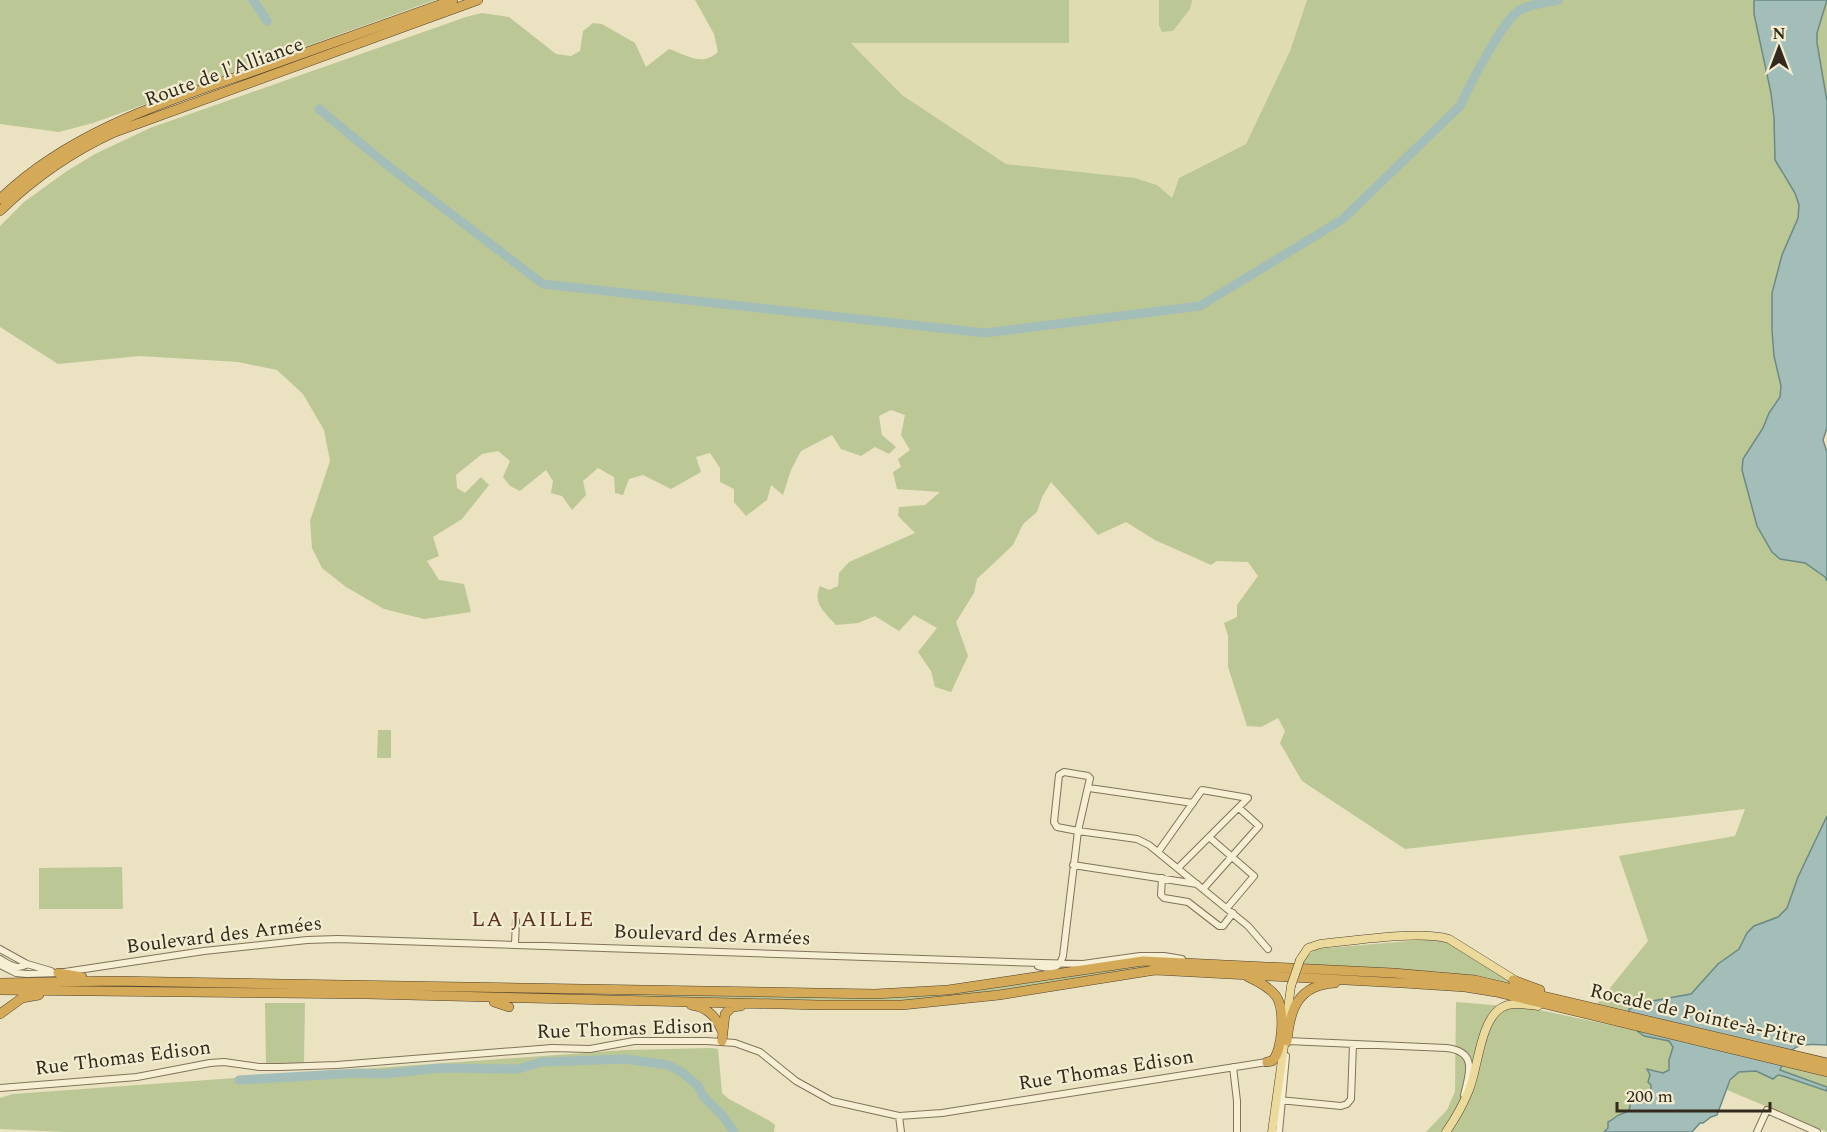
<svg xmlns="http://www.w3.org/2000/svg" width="1827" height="1132" viewBox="0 0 1827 1132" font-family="Spectral,serif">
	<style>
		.farmland { fill: #dfdcaf }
		.green { fill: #bcc796 }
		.water { fill: #a3bdb8; stroke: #6b8a85; stroke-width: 1.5 }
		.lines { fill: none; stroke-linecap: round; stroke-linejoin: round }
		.river { stroke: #a3bdb8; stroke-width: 9 }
		.minor-casing { stroke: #82735a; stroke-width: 8 }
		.major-casing { stroke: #50412e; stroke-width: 9 }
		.highway-casing { stroke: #50412e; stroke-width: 10 }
		.minor { stroke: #f6efd3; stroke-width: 6 }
		.major { stroke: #ebda9b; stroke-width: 8 }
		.highway { stroke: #d4a957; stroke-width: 9 }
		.major-bridge-casing { stroke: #50412e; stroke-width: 9; stroke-linecap: butt }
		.major-bridge { stroke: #ebda9b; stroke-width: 8 }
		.labels { text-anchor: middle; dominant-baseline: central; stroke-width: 4.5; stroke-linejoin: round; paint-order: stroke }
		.street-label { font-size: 20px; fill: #332a1d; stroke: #f2ecd0 }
		.quarter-label { font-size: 22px; letter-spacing: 1.5px; fill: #5c3220; stroke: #f2ecd0 }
	</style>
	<rect width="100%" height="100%" fill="#eae2c1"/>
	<path class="farmland" d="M 1069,0 L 1307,0 L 1290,51 L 1246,144 L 1187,173 L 1176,184 L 1172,198 L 1157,185 L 1135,178 L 1006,164 L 902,95 L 851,42 L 1068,43 Z"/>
	<path class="green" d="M 0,0 L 435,0 L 93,123 L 59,132 L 0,124 Z
		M 695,0 L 1069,0 L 1069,43 L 851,43 L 902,95 L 1006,164 L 1135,178 L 1157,185 L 1172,198 L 1179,178 L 1246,144 L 1290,51 L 1307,0 L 1754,0 L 1754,14 L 1771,93 L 1782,174 L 1795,193 L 1799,205 L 1798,218 L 1782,255 L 1772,293 L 1772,330 L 1774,356 L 1781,386 L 1780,397 L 1769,413 L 1763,428 L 1743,459 L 1742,470 L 1757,526 L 1772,552 L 1780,559 L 1805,563 L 1825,577 L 1827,581 L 1827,816 L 1798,877 L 1787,908 L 1778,917 L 1762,923 L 1747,933 L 1739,949 L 1718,964 L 1691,994 L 1629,1009 L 1629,1011 L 1597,1004 L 1648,941 L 1619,856 L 1735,836 L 1745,809 L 1405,849 L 1302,781 L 1280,743 L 1285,731 L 1278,718 L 1261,727 L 1247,726 L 1228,667 L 1228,636 L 1224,623 L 1237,617 L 1237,605 L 1258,576 L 1248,562 L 1217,561 L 1211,565 L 1155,540 L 1126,522 L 1098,535 L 1051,482 L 1042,497 L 1037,512 L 1023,524 L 1013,545 L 977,579 L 974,593 L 956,622 L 968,656 L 951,692 L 935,687 L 931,671 L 918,652 L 937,628 L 914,615 L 899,631 L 875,616 L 858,623 L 836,625 C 825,612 812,604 820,586 L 829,590 L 838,586 L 839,573 L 849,562 L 915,533 L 898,516 L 899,507 L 925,505 L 940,492 L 897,489 L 893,472 L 901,467 L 898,459 L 910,450 L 901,435 L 905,415 L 891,410 L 879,416 L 882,435 L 896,447 L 889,454 L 875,447 L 861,456 L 841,449 L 832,435 L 801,451 L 791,470 L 783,495 L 771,485 L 767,500 L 746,516 L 734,502 L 734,489 L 720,482 L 720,468 L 710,453 L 696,457 L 701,472 L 671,489 L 643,475 L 629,479 L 623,495 L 615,493 L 614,477 L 598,468 L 583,481 L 586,495 L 572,510 L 562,496 L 551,493 L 553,481 L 546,470 L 520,491 L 510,486 L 503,477 L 510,461 L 498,451 L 482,454 L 456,475 L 457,488 L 465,493 L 481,477 L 489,485 L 462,519 L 433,537 L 439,556 L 427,561 L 439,580 L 464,584 L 471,612 L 424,619 L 384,609 L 346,587 L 322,568 L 312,548 L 310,521 L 330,461 L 324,430 L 303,394 L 277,370 L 238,362 L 140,356 L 58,364 L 0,327 L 0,226 L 24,202 L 67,171 L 95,154 L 150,128 L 466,17 L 482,13 L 509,17 L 556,54 L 571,56 L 580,51 L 583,31 L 593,23 L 602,24 L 635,43 L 646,67 L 669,49 C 687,55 702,67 718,52 L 714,34 Z
		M 1159,0 L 1192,0 L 1190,9 L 1173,31 L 1162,32 L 1159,25 Z
		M 1827,0 L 1827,101 L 1817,43 L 1817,33 Z
		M 378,730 L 391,730 L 391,758 L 377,758 Z
		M 122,867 L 123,909 L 39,909 L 39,868 Z
		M 1432,939 L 1452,944 L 1516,986 L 1443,972 L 1302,966 L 1306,957 L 1316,949 Z
		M 1161,964 L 1421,978 L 1471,983 L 1189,969 L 1043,984 L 947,997 L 912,1001 L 863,1001 L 60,987 L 47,984 L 909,997 C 993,990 1076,971 1161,964 Z
		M 1456,1002 L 1530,1008 L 1638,1031 L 1644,1036 L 1669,1041 L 1673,1047 L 1669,1060 L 1669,1071 L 1663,1073 L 1648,1069 L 1650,1075 L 1651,1091 L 1636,1096 L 1630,1100 L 1631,1109 L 1629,1112 L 1609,1122 L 1608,1128 L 1604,1132 L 1426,1132 L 1447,1110 L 1455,1091 Z
		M 265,1003 L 305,1003 L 304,1063 L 266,1064 Z
		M 711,1048 L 718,1049 L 722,1093 L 729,1099 L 770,1121 L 775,1125 L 774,1132 L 65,1132 L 0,1129 L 0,1098 L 13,1094 L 625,1050 Z
		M 1781,1065 L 1827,1077 L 1827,1132 L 1727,1090 C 1735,1066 1751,1067 1771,1078 L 1778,1074 Z"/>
	<path class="water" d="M 1754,0 L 1827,0 L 1817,33 L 1817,43 L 1827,101 L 1827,428 L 1823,440 L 1827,452 L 1827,581 L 1825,577 L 1805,563 L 1780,559 L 1772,552 L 1757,526 L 1742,470 L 1743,459 L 1763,428 L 1769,413 L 1780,397 L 1781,386 L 1774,356 L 1772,330 L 1772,293 L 1782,255 L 1798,218 L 1799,205 L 1795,193 L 1775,160 L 1774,118 L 1771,93 L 1754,14 Z
		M 1827,816 L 1827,1045 C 1801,1044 1790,1042 1780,1070 L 1827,1087 L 1827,1091 L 1783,1076 L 1778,1075 L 1773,1079 L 1756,1071 L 1739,1072 L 1730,1080 L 1717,1115 L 1711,1117 L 1703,1123 L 1700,1123 L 1692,1132 L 1604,1132 L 1608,1128 L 1608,1122 C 1611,1121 1614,1118 1617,1116 C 1626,1111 1631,1114 1630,1101 L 1641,1093 L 1651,1091 L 1651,1085 L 1648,1082 L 1650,1075 L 1647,1069 L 1663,1073 L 1669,1070 L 1669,1060 L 1673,1047 L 1669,1041 L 1644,1036 L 1627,1023 L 1629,1009 L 1652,1001 L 1691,994 L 1718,964 L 1739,949 L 1747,933 L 1754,926 L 1778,917 L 1787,908 L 1798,877 Z"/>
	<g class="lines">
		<path class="river" d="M 253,0 L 267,21
			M 319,109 L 387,165 L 543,284 L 985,333 L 1200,306 L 1343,219 L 1461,105 C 1468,87 1502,23 1517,12 C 1528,4 1545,3 1558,0
			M 239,1080 L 358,1073 L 384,1074 L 441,1068 L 518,1069 L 542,1062 L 625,1059 L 668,1065 L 683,1073 L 698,1086 L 703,1096 L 723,1116 L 734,1132"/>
		<defs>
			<path id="minor" d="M 1064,772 L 1088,776 L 1090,778 L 1078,831 L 1057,827 L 1054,822 L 1059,775 Z
				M 1089,788 L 1193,803
				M 1209,837 L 1254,876 L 1227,908
				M 1158,852 L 1202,790 L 1248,798 L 1178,868
				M 1073,865 L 1197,884
				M 1162,878 L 1161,895 L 1164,898 L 1188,902 L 1219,926 L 1223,926 L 1233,913
				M 1203,889 L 1259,826 L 1239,808
				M 515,944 L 516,921
				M 0,949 L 27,964 L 51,971
				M 0,959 C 8,964 18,971 27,964
				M 0,965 L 16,973 L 27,974 L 58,973 L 204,951 L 307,940 L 338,939 L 1041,963 L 1083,964 L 1140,956 L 1164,956 L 1182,959
				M 1038,966 C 1051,969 1059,970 1063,956 L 1078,831 L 1137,839 L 1149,845 L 1248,926 L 1268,949
				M 1287,1043 L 1287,1041 L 1446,1048 C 1477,1051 1470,1072 1464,1095
				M 1233,1067 L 1237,1101 L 1237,1132
				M 0,1088 L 137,1077 L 210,1063 L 224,1062 L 259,1067 L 280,1067 L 337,1065 L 552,1048 L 590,1049 L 634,1041 L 707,1041 L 735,1043 L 760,1052 L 796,1081 L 832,1101 L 899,1116 L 942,1113 L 1267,1062
				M 1279,1100 L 1341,1106 L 1347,1104 L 1351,1099 L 1353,1044
				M 899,1116 L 901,1132
				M 1279,1132 L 1286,1056
				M 1757,1132 L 1767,1110 L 1817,1132"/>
			<path id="major" d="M 1300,960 L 1308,948 L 1320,944 C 1352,941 1421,930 1449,939 L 1518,982
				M 1286,1024 L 1291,986
				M 1272,1132 L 1285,1038
				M 1446,1132 C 1455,1119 1463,1105 1469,1090 C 1478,1069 1480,1021 1501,1008 C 1512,1001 1526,1005 1538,1006"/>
			<path id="highway" d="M 0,199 C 69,132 162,103 251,72 C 318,48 386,24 453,0
				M 0,211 C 35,177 71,152 115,132 L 478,0
				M 58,973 L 82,977
				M 1248,977 C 1259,982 1269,987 1276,996 C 1285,1009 1283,1051 1272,1061 L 1267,1062
				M 1513,980 L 1540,990
				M 0,983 L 114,981 L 875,994 L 948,990 L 1143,961 L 1393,973 L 1475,980 L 1827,1063
				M 0,990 L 367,994 L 819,1005 L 902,1005 L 999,995 L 1155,970 L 1403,983 L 1465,987 L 1496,992 L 1827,1072
				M 494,1002 L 509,1007
				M 691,1005 C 707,1007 716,1016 722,1031
				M 0,1014 L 22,998 L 39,995
				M 722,1041 L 725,1014 L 732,1007 L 741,1006
				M 1287,1041 C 1290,1009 1298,985 1335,983"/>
		</defs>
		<use href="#minor" class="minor-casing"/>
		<use href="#major" class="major-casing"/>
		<use href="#highway" class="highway-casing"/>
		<use href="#minor" class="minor"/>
		<use href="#major" class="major"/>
		<use href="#highway" class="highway"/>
		<defs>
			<path id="major-bridge" d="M 1291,986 L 1300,960"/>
		</defs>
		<use href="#major-bridge" class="major-bridge-casing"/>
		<use href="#major-bridge" class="major-bridge"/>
	</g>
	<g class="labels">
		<g class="street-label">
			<text transform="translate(224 72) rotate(-20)">Route de l'Alliance</text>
			<text transform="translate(224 935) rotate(-7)">Boulevard des Armées</text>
			<text transform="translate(712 935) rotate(2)">Boulevard des Armées</text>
			<text transform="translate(1698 1015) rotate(13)">Rocade de Pointe-à-Pitre</text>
			<text transform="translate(625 1029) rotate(-2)">Rue Thomas Edison</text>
			<text transform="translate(123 1058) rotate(-7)">Rue Thomas Edison</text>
			<text transform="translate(1106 1070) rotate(-9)">Rue Thomas Edison</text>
		</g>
		<g class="quarter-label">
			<text x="533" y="919">LA JAILLE</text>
		</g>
	</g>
	<g transform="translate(1779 48)" stroke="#f2ecd0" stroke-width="4.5" paint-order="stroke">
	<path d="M0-4.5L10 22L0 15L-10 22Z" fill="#332a1d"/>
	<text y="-9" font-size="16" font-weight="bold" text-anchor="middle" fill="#332a1d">N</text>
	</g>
	<path d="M1617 1102v9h153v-9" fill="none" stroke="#332a1d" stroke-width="3"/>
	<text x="1626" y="1102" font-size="18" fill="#332a1d" stroke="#f2ecd0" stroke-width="4.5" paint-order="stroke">200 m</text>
</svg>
